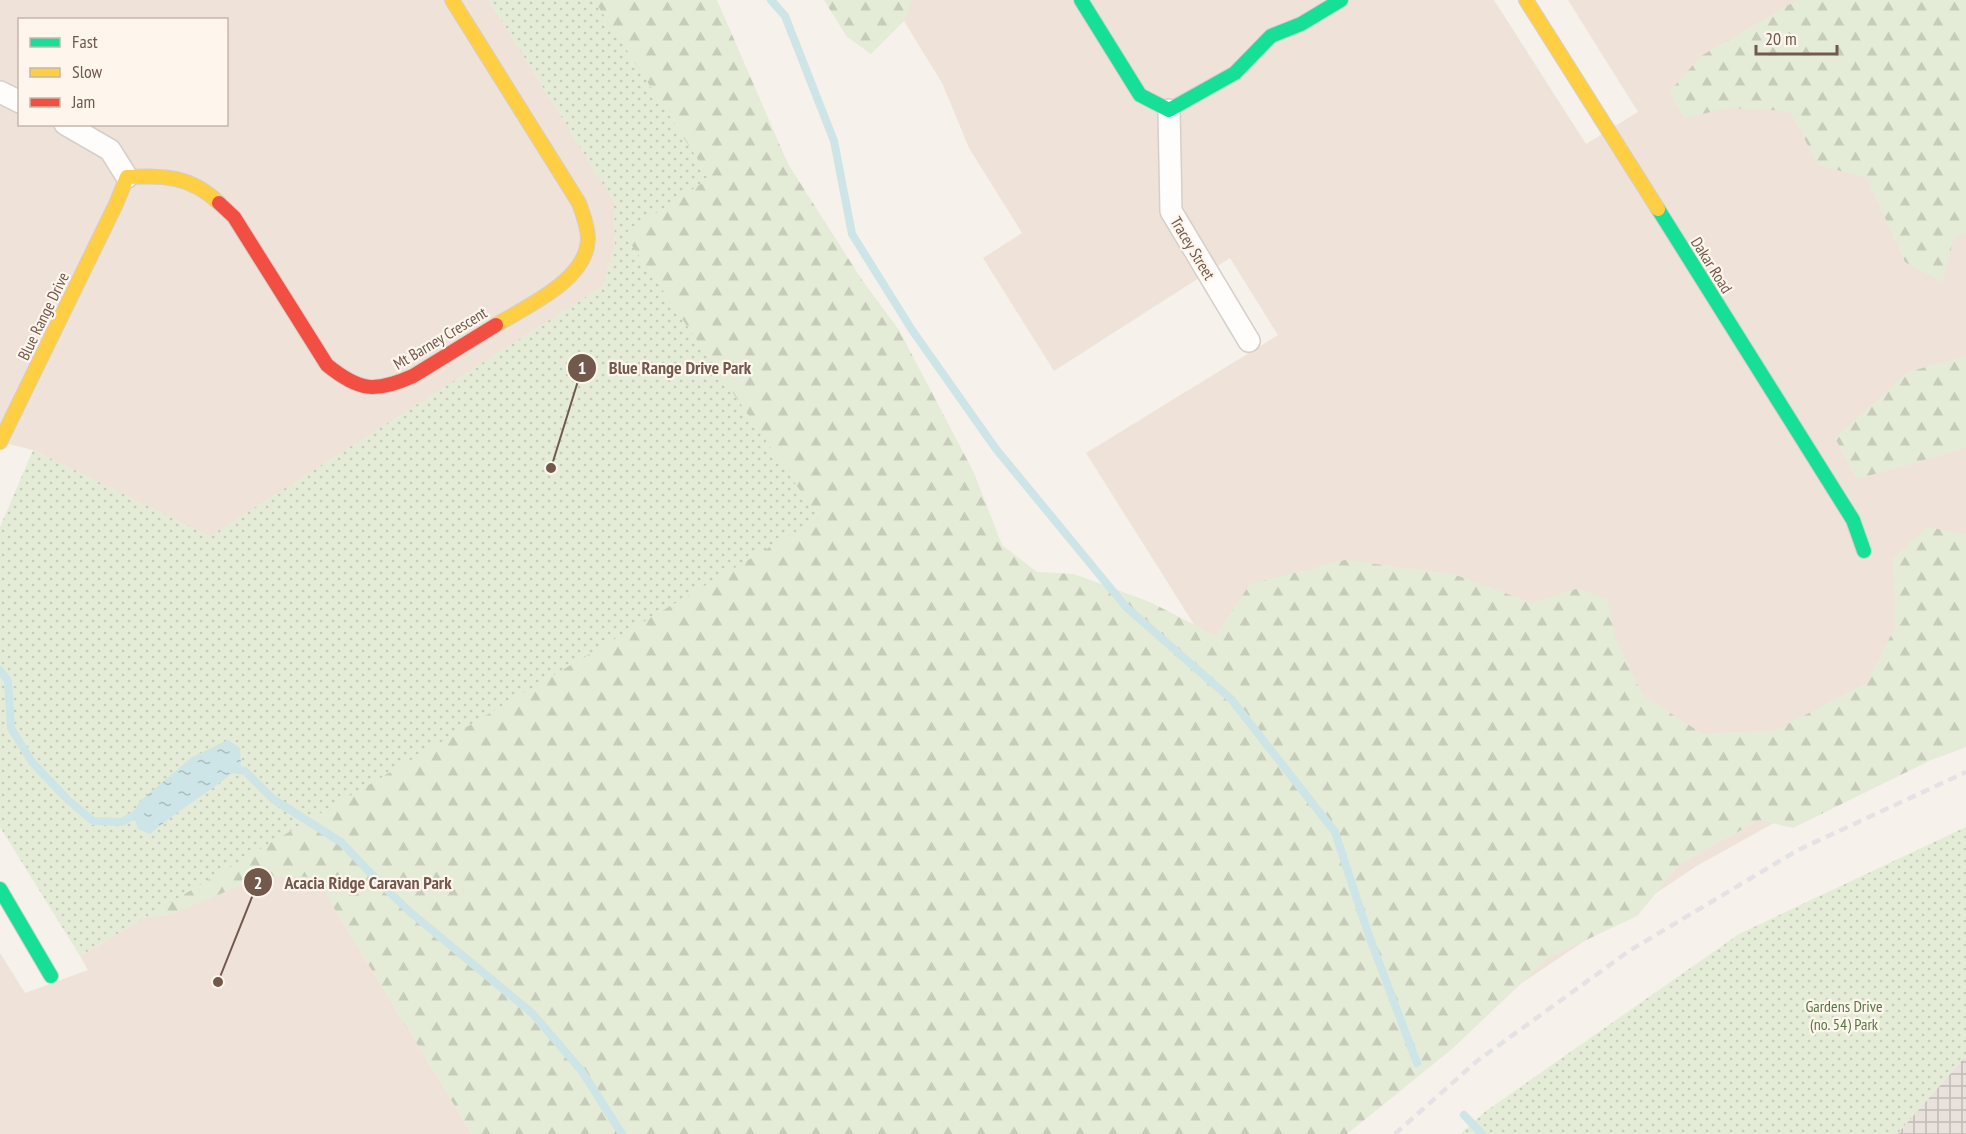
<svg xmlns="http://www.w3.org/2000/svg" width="1966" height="1134" viewBox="0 0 1966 1134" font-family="'PT Sans Narrow',sans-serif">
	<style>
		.residential { fill: #efe3d9; fill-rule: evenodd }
		.industrial { fill: url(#industrial-grid) }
		.forest { fill: url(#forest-firs) }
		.park { fill: url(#park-dots) }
		.water { fill: url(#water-ripples) }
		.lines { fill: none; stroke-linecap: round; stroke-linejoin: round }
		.stream { stroke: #cde5e6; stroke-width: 8 }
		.street-casing { stroke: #d5cec9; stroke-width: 24 }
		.fast-casing { stroke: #d6cec8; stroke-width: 16 }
		.slow-casing { stroke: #d6cec8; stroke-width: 16 }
		.jam-casing { stroke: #d6cec8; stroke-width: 16 }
		.street { stroke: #fefdfc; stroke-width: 21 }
		.fast { stroke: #16e098; stroke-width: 14 }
		.slow { stroke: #ffcf43; stroke-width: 14 }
		.jam { stroke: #f24e42; stroke-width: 14 }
		.rail { stroke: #e4e2e4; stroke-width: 4.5; stroke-dasharray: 9 6; stroke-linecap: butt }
		.labels { text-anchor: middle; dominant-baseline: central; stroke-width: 4.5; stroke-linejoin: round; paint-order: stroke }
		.street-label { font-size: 16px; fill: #73584c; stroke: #fef6ed }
		.park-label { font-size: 16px; fill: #577845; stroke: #fef6ed }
		.leader { fill: none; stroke: #73584c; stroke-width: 2 }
		.callout-dot { fill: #73584c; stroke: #fef6ed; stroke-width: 2 }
		.mark-label { font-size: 18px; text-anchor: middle; font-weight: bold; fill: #fff }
		.callout-label { font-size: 18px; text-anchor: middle; font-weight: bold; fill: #73584c; stroke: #fef6ed; stroke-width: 4.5; stroke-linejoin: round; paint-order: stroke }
	</style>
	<defs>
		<pattern id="industrial-grid" width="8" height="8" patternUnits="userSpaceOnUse" patternTransform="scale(1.5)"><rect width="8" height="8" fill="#e8e1dc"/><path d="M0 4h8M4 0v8" fill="none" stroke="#c0b9b5"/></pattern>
		<pattern id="forest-firs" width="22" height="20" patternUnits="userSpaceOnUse" patternTransform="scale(1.5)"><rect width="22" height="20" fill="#e4ecd7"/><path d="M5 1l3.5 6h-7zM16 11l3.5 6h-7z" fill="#c7ccba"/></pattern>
		<pattern id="park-dots" width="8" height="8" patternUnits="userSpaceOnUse" patternTransform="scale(1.5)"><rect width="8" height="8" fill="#e4ecd7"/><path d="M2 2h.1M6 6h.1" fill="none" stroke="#c7ccba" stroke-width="1.8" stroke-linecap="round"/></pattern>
		<pattern id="water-ripples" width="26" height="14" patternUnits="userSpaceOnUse" patternTransform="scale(1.5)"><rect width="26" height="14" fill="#cde5e6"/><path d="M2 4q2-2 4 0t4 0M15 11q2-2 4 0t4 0" fill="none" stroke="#abbcbd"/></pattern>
	</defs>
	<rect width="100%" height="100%" fill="#f6f1eb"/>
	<path class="residential" d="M 0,0 L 489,0 L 614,202 L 615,245 L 603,286 L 210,537 L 33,450 L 0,442 ZM 20,20 L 226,20 L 226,124 L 20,124 Z
		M 867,0 L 1494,0 L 1586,144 L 1638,112 L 1568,0 L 1966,0 L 1966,722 L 1946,727 L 1695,867 L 1450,1031 L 1086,453 L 1278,335 L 1230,258 L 1054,371 L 983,258 L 1022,233 L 969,148 L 942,83 L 904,21 Z
		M 288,832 L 472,1134 L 0,1134 L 0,953 L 25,993 L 88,970 L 80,956 Z"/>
	<path class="industrial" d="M 1966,1056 L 1966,1134 L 1897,1134 Z"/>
	<path class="forest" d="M 489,0 L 717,0 L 788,164 L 862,280 L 899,330 L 974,473 L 1002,545 L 1037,572 L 1074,574 L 1150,602 L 1216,636 L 1250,584 L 1345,560 L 1453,574 L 1532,603 L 1576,589 L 1607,599 L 1615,636 L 1642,695 L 1703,734 L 1776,730 L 1867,683 L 1895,627 L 1893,558 L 1927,527 L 1966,534 L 1966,747 L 1929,761 L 1793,828 L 1759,820 L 1680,864 L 1637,916 L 1548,958 L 1452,1049 L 1347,1134 L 472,1134 L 315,877 L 263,876 L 170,915 L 98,923 L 0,827 L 210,537 L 603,286 L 615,245 L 614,202 Z
		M 824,0 L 912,0 L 904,21 L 871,54 L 847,37 Z
		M 1797,0 L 1966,0 L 1966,233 L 1954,238 L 1942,282 L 1905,262 L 1867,178 L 1818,165 L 1790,111 L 1729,108 L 1684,118 L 1670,91 L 1701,56 Z
		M 1966,356 L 1966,448 L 1857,479 L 1835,438 L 1908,372 Z"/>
	<path class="park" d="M 489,0 L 594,0 L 710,178 L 624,234 L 819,518 L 80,956 L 0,827 L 0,527 L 33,450 L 210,536 L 603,286 L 615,245 L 614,202 Z
		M 1966,827 L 1966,1056 L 1897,1134 L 1460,1134 L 1486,1111 L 1739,934 Z"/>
	<path class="water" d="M 228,740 L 240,748 L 241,766 C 212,791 179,809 150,834 L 138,829 L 133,815 L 139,802 L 192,757 Z"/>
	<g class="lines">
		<path class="stream" d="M 771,0 L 785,16 L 834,141 L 852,234 L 912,330 L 996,449 L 1126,607 L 1231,699 L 1335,832 L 1369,936 L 1417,1063
			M 0,670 L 8,681 L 11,728 L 32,762 L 68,800 L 93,821 L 122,822 L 141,811
			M 225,768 L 245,771 L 273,799 L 341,842 L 379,882 L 410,912 L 532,1013 L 581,1070 L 622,1134
			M 1464,1115 L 1482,1134"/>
		<defs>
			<path id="street" d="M 0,92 L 20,102
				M 1169,110 L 1171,211 L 1249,341
				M 65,124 L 110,150 L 127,177"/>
			<path id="fast" d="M 1081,0 L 1140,95 L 1169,110 L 1235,73 L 1271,36 L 1301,24 L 1341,0
				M 1658,209 L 1853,520 L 1864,551
				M 0,889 L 51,976"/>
			<path id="slow" d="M 452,0 L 579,203 C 583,215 588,226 588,239 C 587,280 527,306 496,325
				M 1526,0 L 1658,209
				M 0,442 L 116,204 L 127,177 C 164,175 191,176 219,203"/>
			<path id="jam" d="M 219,203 L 234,217 L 327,365 C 359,391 375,393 413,376 L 496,325"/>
		</defs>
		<use href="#street" class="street-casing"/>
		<use href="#fast" class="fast-casing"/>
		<use href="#slow" class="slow-casing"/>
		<use href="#jam" class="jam-casing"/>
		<use href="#street" class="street"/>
		<use href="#fast" class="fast"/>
		<use href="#slow" class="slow"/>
		<use href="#jam" class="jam"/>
		<path class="rail" d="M 1395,1134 L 1477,1061 L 1629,951 L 1798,850 L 1966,772"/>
	</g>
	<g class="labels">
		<g class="street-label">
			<text transform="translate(1193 248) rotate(59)">Tracey Street</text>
			<text transform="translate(1712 265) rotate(58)">Dakar Road</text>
			<text transform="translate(43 316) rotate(-64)">Blue Range Drive</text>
			<text transform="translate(440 338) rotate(-31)">Mt Barney Crescent</text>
		</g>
		<g class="park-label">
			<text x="1844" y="1006">Gardens Drive<tspan x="1844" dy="18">(no. 54) Park</tspan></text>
		</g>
	</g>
	<path class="leader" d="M551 468L582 368M218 982L258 882"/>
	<g class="callout-dot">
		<circle cx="551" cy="468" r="6"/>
		<circle cx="218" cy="982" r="6"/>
		<circle cx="582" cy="368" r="15"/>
		<circle cx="258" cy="882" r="15"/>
	</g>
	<g class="mark-label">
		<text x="582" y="374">1</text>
		<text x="258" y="889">2</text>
	</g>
	<g class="callout-label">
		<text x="680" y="374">Blue Range Drive Park</text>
		<text x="368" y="889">Acacia Ridge Caravan Park</text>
	</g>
	<rect x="18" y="18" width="210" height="108" fill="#fef6ed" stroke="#c6b7ad" stroke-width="1.5"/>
	<rect x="30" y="38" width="30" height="9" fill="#16e098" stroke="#c6b7ad" stroke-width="1.5"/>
	<text x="72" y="48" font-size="18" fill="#73584c">Fast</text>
	<rect x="30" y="68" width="30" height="9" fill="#ffcf43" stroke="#c6b7ad" stroke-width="1.5"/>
	<text x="72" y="78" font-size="18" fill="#73584c">Slow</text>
	<rect x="30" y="98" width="30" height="9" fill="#f24e42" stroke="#c6b7ad" stroke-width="1.5"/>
	<text x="72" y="108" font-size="18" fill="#73584c">Jam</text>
	<path d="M1756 45v9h81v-9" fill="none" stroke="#73584c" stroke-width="3"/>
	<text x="1765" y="45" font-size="18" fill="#73584c" stroke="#fef6ed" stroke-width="4.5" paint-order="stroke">20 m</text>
</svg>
